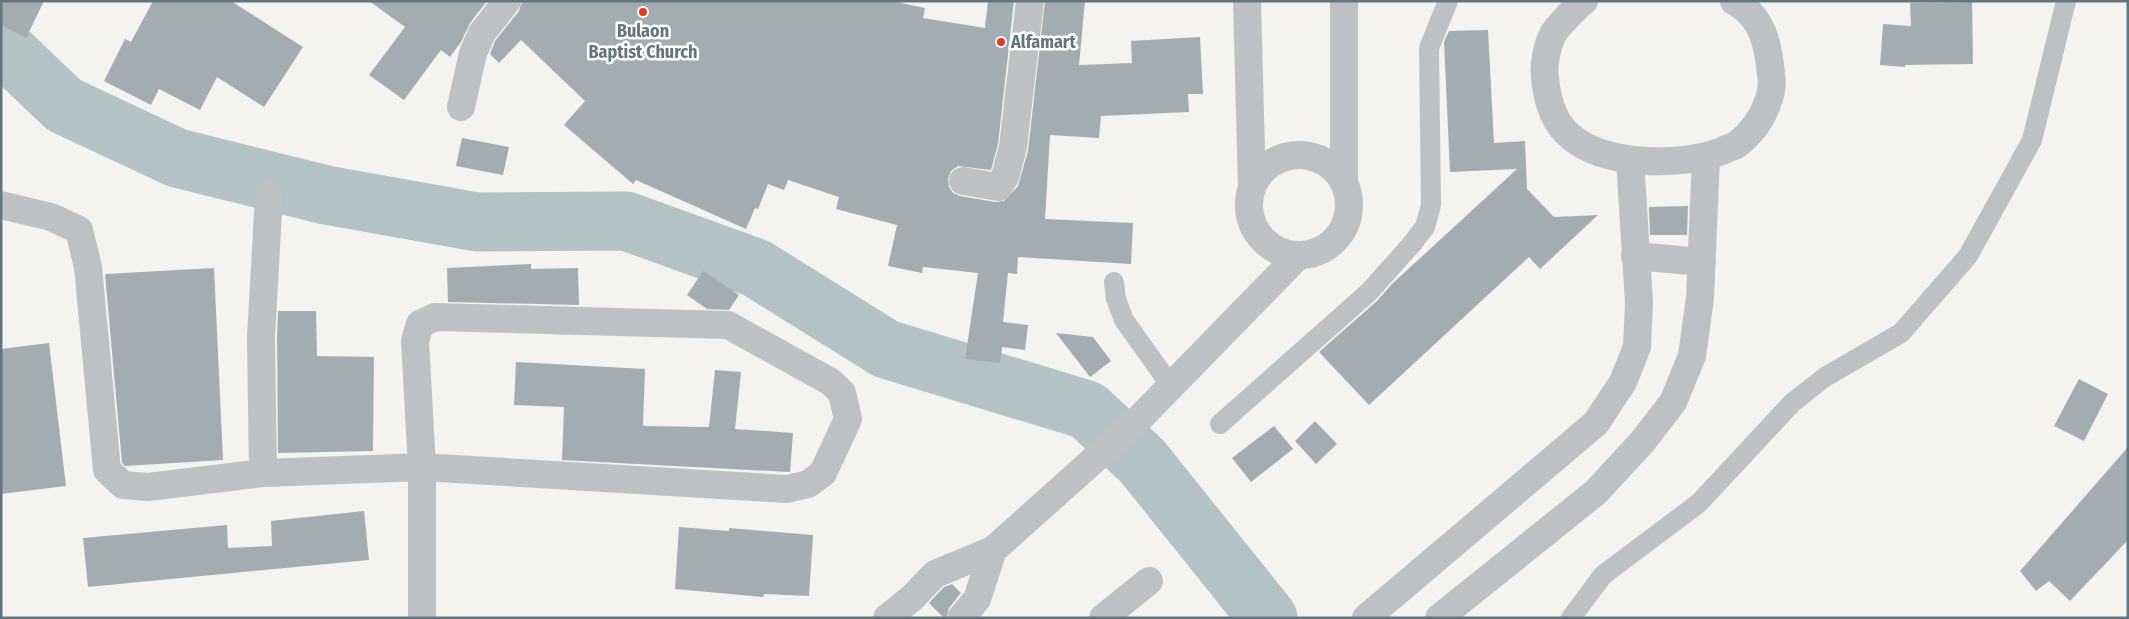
<svg xmlns="http://www.w3.org/2000/svg" width="2129" height="619" viewBox="0 0 2129 619" font-family="'Fira Sans Condensed',sans-serif">
	<style>
		.lines { fill: none; stroke-linecap: round; stroke-linejoin: round }
		.river { stroke: #b3c2c4; stroke-width: 59 }
		.building { fill: #a3adb1 }
		.lane { stroke: #bdc1c4; stroke-width: 20 }
		.street { stroke: #bdc1c4; stroke-width: 28 }
		.poi-dot { fill: #e03b23; stroke: #fff; stroke-width: 2 }
		.labels { text-anchor: middle; dominant-baseline: central; stroke-width: 5; stroke-linejoin: round; paint-order: stroke }
		.poi-label { font-size: 18px; font-weight: bold; fill: #637680; stroke: #fff }
	</style>
	<rect width="100%" height="100%" fill="#f4f3ef"/>
	<g class="lines">
		<path class="river" d="M 1,45 L 64,105 L 177,158 L 326,195 L 477,222 L 626,221 L 756,268 L 886,349 L 1087,410 L 1142,461 L 1268,618"/>
	</g>
	<path class="building" d="M 1,1 L 44,1 L 26,38 L 1,25 Z
		M 153,1 L 231,1 L 303,47 L 264,107 L 217,77 L 200,110 L 159,89 L 151,105 L 104,81 L 125,39 L 131,42 Z
		M 369,1 L 487,1 L 470,23 L 461,42 L 450,57 L 441,50 L 404,100 L 369,75 L 405,27 Z
		M 522,1 L 892,1 L 925,8 L 923,18 L 985,28 L 988,1 L 1014,1 L 998,144 L 991,170 L 958,166 L 951,171 L 948,179 L 949,187 L 953,193 L 960,196 L 995,202 L 1004,201 L 1018,186 L 1028,151 L 1045,1 L 1085,1 L 1079,65 L 1132,63 L 1131,41 L 1200,37 L 1203,94 L 1188,94 L 1189,112 L 1101,116 L 1099,138 L 1050,135 L 1045,219 L 1133,223 L 1131,264 L 1018,257 L 1017,274 L 1008,273 L 1003,322 L 1028,325 L 1025,350 L 1002,347 L 1000,363 L 965,359 L 978,273 L 923,267 L 922,273 L 888,266 L 897,225 L 836,209 L 839,197 L 788,180 L 784,190 L 768,184 L 758,209 L 755,208 L 746,229 L 636,180 L 633,184 L 564,125 L 585,101 L 521,40 L 499,63 L 490,54 L 495,41 L 519,11 Z
		M 1972,2 L 1973,64 L 1905,65 L 1905,67 L 1880,65 L 1883,24 L 1911,26 L 1910,3 Z
		M 1488,30 L 1494,143 L 1525,141 L 1527,189 L 1554,217 L 1598,215 L 1540,269 L 1529,257 L 1369,405 L 1319,352 L 1377,301 L 1392,284 L 1517,169 L 1450,172 L 1444,42 L 1449,31 Z
		M 462,138 L 509,147 L 503,175 L 456,166 Z
		M 1688,206 L 1687,235 L 1650,235 L 1649,207 Z
		M 531,264 L 531,269 L 578,268 L 579,305 L 448,302 L 447,268 Z
		M 214,268 L 223,460 L 125,466 L 122,463 L 105,274 Z
		M 703,271 L 739,295 L 729,310 L 707,309 L 687,295 Z
		M 278,311 L 316,311 L 317,356 L 374,357 L 373,451 L 278,453 L 277,337 Z
		M 1056,333 L 1093,337 L 1111,361 L 1090,377 Z
		M 49,343 L 66,486 L 1,494 L 1,349 Z
		M 516,362 L 645,369 L 643,425 L 646,426 L 709,427 L 715,370 L 741,372 L 735,429 L 793,433 L 790,472 L 562,460 L 564,407 L 514,405 Z
		M 2079,379 L 2108,394 L 2084,441 L 2054,426 Z
		M 1315,421 L 1337,444 L 1316,464 L 1295,441 Z
		M 1274,426 L 1293,449 L 1251,482 L 1232,458 Z
		M 2128,447 L 2128,540 L 2070,601 L 2049,581 L 2036,591 L 2020,571 Z
		M 364,511 L 369,560 L 88,587 L 83,538 L 227,525 L 228,548 L 272,546 L 271,521 Z
		M 679,527 L 729,531 L 729,528 L 813,535 L 809,596 L 764,594 L 763,597 L 675,589 Z
		M 952,584 L 961,593 L 949,608 L 946,618 L 944,618 L 929,603 L 944,587 Z"/>
	<g class="lines">
		<path class="lane" d="M 1114,282 L 1116,299 L 1124,320 L 1171,386
			M 1220,424 L 1369,292 L 1411,245 L 1425,227 L 1431,205 L 1429,48 L 1448,1
			M 1571,618 L 1603,575 L 1699,503 L 1792,403 L 1825,377 L 1901,333 L 1968,256 L 2032,140 L 2066,1"/>
		<path class="street" d="M 1247,1 L 1252,188
			M 1344,1 L 1344,183
			M 1584,1 C 1576,7 1558,26 1553,34 C 1547,46 1543,65 1545,78 C 1547,99 1553,122 1570,136 C 1604,166 1681,167 1722,151 C 1727,148 1734,147 1739,143 C 1752,132 1762,119 1767,104 C 1771,93 1773,86 1771,74 C 1768,44 1763,17 1734,1
			M 461,107 L 473,53 L 482,33 L 507,1
			M1249 205a50 50 0 1 1 100 0a50 50 0 1 1-100 0Z
			M 963,181 L 998,187 L 1005,177 L 1013,147 L 1030,1
			M 1,205 L 51,217 L 79,230 L 88,267 L 107,470 L 123,485 L 148,487 L 263,473 L 422,467 L 422,618
			M 1635,256 L 1702,262
			M 435,317 L 728,325 L 831,382 L 842,393 L 848,419 L 823,473 L 808,484 L 787,489 L 422,467 L 415,341 L 420,324 Z
			M 263,473 L 261,337 L 269,195
			M 887,618 L 912,598 L 935,574 L 993,550 L 1134,424 L 1299,255
			M 961,618 L 977,599 L 993,550
			M 1103,618 L 1149,581
			M 1366,618 L 1596,423 L 1623,382 L 1637,347 L 1639,302 L 1630,160
			M 1439,618 L 1596,492 L 1643,441 L 1673,402 L 1692,356 L 1700,298 L 1706,157"/>
	</g>
	<g class="poi-dot">
		<circle cx="643" cy="12" r="5"/>
		<circle cx="1001" cy="42" r="5"/>
	</g>
	<g class="labels">
		<g class="poi-label">
			<text x="643" y="31">Bulaon<tspan x="643" dy="21">Baptist Church</tspan></text>
			<text x="1011" y="42" text-anchor="start">Alfamart</text>
		</g>
	</g>
	<rect width="2129" height="619" fill="none" stroke="#637680" stroke-width="5"/>
</svg>
